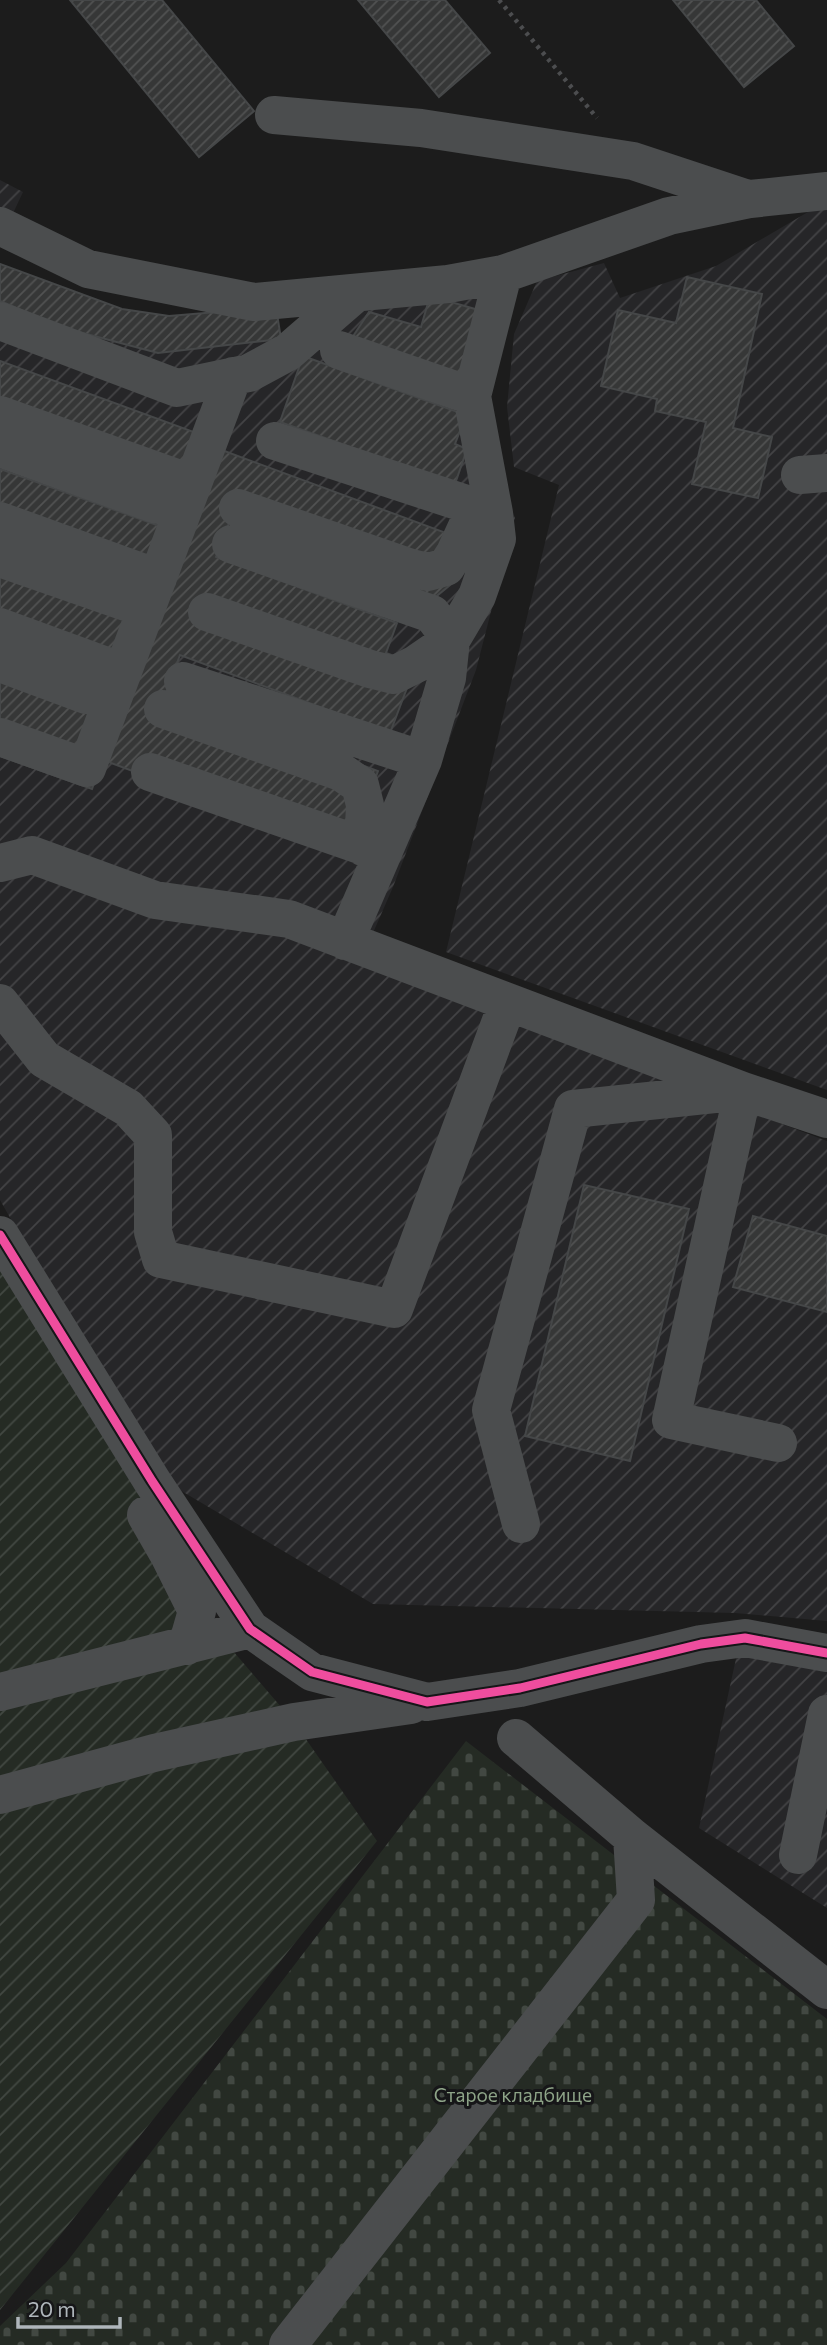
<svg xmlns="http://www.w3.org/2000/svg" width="827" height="2345" viewBox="0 0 827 2345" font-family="Commissioner,sans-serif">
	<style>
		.industrial { fill: url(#industrial-furrows) }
		.cemetery { fill: url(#cemetery-stones) }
		.garden { fill: url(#garden-furrows) }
		.building { fill: url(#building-hatch); stroke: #454748; stroke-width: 2 }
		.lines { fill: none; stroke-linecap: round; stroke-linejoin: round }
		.path { stroke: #4c4d4f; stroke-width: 4.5; stroke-dasharray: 3.5 5; stroke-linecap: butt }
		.minor { stroke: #4b4d4e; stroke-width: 38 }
		.cycleway-casing { stroke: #161618; stroke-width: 13 }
		.cycleway { stroke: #ef4d9e; stroke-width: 9 }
		.labels { text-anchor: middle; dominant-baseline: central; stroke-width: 6; stroke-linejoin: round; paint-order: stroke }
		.park-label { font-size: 19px; fill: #8ea488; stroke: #161618 }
	</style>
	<defs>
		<pattern id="industrial-furrows" width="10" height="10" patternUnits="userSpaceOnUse" patternTransform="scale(1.75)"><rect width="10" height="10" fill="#262628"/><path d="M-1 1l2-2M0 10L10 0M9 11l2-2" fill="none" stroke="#434345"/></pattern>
		<pattern id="cemetery-stones" width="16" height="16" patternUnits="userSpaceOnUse" patternTransform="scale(1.75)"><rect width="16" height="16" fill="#252b24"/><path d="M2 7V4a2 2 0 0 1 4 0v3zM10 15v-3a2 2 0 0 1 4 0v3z" fill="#424842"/></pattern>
		<pattern id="garden-furrows" width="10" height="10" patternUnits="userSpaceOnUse" patternTransform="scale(1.75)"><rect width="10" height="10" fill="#252b24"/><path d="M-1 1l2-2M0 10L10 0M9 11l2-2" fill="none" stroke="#424842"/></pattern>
		<pattern id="building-hatch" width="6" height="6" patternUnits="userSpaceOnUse" patternTransform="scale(1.75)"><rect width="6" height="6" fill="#363737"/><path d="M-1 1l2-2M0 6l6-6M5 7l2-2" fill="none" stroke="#515252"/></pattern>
	</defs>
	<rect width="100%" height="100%" fill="#1c1c1c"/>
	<path class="industrial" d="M 0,180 L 23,192 L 0,241 Z
		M 825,202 L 827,203 L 827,1090 L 446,952 L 559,485 L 514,467 L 507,407 L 514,334 L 537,281 L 604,263 L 620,298 L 716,266 Z
		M 0,264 L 122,309 L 169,316 L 276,307 L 281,339 L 358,303 L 431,294 L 502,302 L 487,368 L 493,461 L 515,518 L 476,670 L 393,887 L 359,965 L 827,1141 L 827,1621 L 735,1613 L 373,1604 L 156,1476 L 0,1200 Z
		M 739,1645 L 827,1655 L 827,1908 L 699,1828 Z"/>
	<path class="cemetery" d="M 466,1741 L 827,2019 L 827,2345 L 0,2345 L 0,2326 L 66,2263 Z"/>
	<path class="garden" d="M 0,1248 L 221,1637 L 294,1722 L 377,1841 L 0,2310 Z"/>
	<path class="building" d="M 70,0 L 162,0 L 254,111 L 199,157 Z
		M 358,0 L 445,0 L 490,53 L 439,97 Z
		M 673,0 L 756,0 L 794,46 L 744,87 Z
		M 0,264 L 122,309 L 169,316 L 276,307 L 281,339 L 158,353 L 64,328 L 0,301 Z
		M 687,277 L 762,294 L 733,428 L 772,437 L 758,498 L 692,484 L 706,422 L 655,411 L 657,399 L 601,386 L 618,310 L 676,323 Z
		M 430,296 L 489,313 L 471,376 L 350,341 L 369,312 L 421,327 Z
		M 303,356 L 466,415 L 455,444 L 467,449 L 455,484 L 280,422 Z
		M 0,361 L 221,442 L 92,789 L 0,756 L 0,469 L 165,528 L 177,495 L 0,432 Z
		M 219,449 L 473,543 L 460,577 L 433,599 L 229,523 L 216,557 L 397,623 L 386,653 L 416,664 L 390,733 L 180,655 L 166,693 L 378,771 L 348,851 L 103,760 Z
		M 584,1185 L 689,1209 L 630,1461 L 525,1436 Z
		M 753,1216 L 827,1236 L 827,1312 L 733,1287 Z"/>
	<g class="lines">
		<path class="path" d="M 499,0 L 597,118"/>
		<path class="minor" d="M 274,115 L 421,128 L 633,161 L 748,199
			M 0,226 L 88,269 L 254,302 L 448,284 L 503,274 L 669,216 L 750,199 L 827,191
			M 0,321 L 177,388 L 249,373 L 288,352 L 356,293
			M 339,350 L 472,396
			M 0,415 L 193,484
			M 275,441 L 494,513
			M 0,448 L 157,505
			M 800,475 L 827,473
			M 238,508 L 411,568 L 428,572 L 446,567 L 455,553 L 476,507
			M 0,521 L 158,578
			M 231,544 L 432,614 L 451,640 L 477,596 L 497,539 L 494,513 L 472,396 L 503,274
			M 0,558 L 126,602
			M 207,612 L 370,669 L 394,675 L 416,664 L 451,640
			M 0,627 L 123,672
			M 0,663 L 86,695
			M 183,681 L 423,760
			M 163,709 L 341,772 L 360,785 L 365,805 L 363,847
			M 0,737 L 87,768 L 233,376
			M 150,772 L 383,853
			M 0,863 L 32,855 L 155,900 L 289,919 L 743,1091 L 827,1119
			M 345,941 L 423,760 L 447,678 L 451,640
			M 0,1003 L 44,1059 L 128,1108 L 153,1135 L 153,1232 L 161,1259 L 394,1309 L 508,1002
			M 0,1235 L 152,1481 L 250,1629 L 312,1672 L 427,1702 L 520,1688 L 701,1644 L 745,1638 L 827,1653
			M 146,1515 L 169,1555 L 197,1611 L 187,1646
			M 521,1524 L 491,1410 L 573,1109 L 743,1091 L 671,1420 L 778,1443
			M 0,1692 L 250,1629
			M 516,1738 L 632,1837 L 827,1990
			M 0,1795 L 154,1753 L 294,1722 L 411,1705
			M 798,1855 L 827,1714
			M 288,2345 L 636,1900 L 632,1837"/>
		<defs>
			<path id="cycleway" d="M 0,1235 L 152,1481 L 250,1629 L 312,1672 L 427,1702 L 520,1688 L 701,1644 L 745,1638 L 827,1653"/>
		</defs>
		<use href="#cycleway" class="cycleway-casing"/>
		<use href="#cycleway" class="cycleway"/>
	</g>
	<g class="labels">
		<g class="park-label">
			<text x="513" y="2094">Старое кладбище</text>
		</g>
	</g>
	<path d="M18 2317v10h102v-10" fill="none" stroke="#afb6bb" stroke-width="3.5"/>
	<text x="28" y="2317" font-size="21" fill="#afb6bb" stroke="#161618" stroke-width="5" paint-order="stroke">20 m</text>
</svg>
